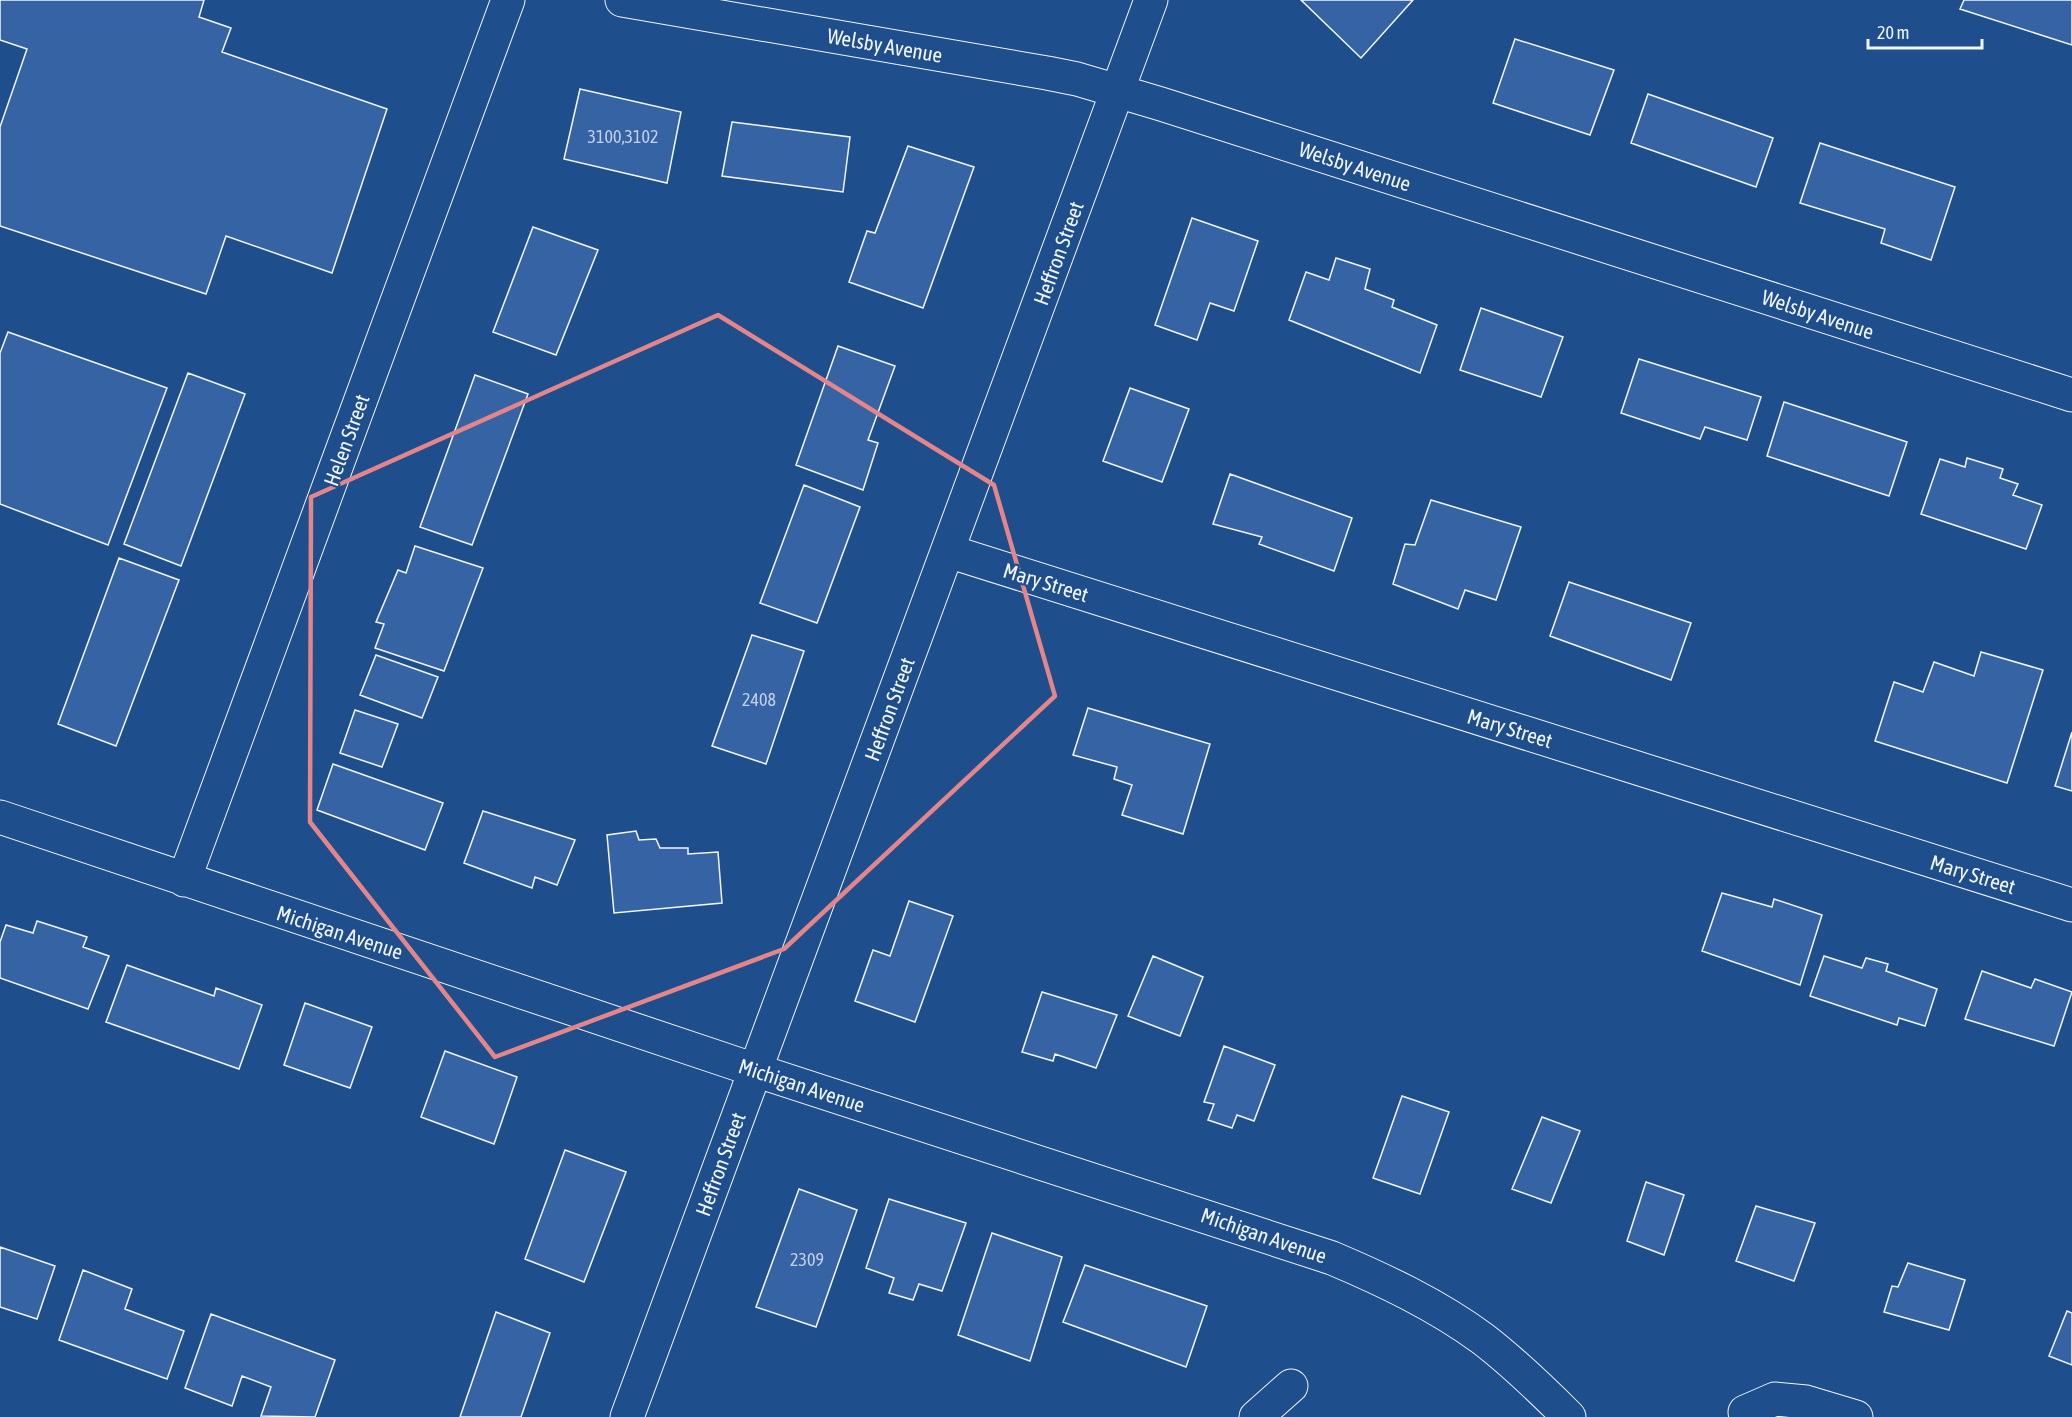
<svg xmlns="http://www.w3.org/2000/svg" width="2072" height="1417" viewBox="0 0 2072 1417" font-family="'Asap Condensed',sans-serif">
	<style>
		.building { fill: #3563a3; stroke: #f2f6ff; stroke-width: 1.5 }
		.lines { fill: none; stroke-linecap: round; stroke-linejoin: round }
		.minor-casing { stroke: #f2f6ff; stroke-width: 35 }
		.minor { stroke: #1f4e8c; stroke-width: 33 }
		.marked { fill: none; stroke: #e38589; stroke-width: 4.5; stroke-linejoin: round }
		.labels { text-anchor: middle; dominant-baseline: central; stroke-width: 4.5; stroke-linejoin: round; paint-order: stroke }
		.number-label { font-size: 18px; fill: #c3d1e8 }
		.street-label { font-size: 21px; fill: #f2f6ff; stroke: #1f4e8c }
	</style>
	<rect width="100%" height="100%" fill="#1f4e8c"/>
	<path class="building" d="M 0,0 L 204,0 L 199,17 L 231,28 L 222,52 L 387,109 L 332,273 L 226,236 L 206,294 L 0,226 L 0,127 L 27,49 L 0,40 Z
		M 1301,0 L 1413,0 L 1361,58 Z
		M 1964,0 L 2072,0 L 2072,45 L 1960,9 Z
		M 1515,39 L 1614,70 L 1590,135 L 1493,103 Z
		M 580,89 L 681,112 L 667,183 L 564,159 Z
		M 1648,94 L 1773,138 L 1756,187 L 1631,143 Z
		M 732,122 L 850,137 L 843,192 L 722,176 Z
		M 1820,143 L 1955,187 L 1931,260 L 1881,243 L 1885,229 L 1800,203 Z
		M 908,146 L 974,167 L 923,308 L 849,282 L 867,231 L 875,233 Z
		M 1192,218 L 1258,241 L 1234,311 L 1210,303 L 1197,340 L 1155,325 Z
		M 533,227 L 598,250 L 556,355 L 493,332 Z
		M 1336,258 L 1370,269 L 1365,289 L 1394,300 L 1392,307 L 1437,325 L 1420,373 L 1289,320 L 1306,272 L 1329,280 Z
		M 1481,308 L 1563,337 L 1541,397 L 1460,370 Z
		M 8,332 L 167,388 L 108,545 L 0,504 L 0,353 Z
		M 838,346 L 895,366 L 868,440 L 878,443 L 863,490 L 796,465 Z
		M 1639,359 L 1761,397 L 1747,440 L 1705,427 L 1700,439 L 1621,413 Z
		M 188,373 L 245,394 L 181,566 L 124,544 Z
		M 475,375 L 528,394 L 472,545 L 420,527 Z
		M 1130,388 L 1189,409 L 1162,482 L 1103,461 Z
		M 1784,402 L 1907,442 L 1889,496 L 1767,456 Z
		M 1967,458 L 2003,469 L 2000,478 L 2018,484 L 2013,495 L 2042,505 L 2026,549 L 1921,514 L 1940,459 L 1965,467 Z
		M 1230,474 L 1352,518 L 1334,571 L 1259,544 L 1262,537 L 1213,524 Z
		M 804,485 L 860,507 L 817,623 L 760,603 Z
		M 1431,500 L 1521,527 L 1496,600 L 1465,590 L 1458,609 L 1393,584 L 1405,544 L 1415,545 Z
		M 415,546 L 483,568 L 444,671 L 375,648 L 384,624 L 376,622 L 398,570 L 406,573 Z
		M 119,558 L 179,580 L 116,746 L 58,724 Z
		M 1569,582 L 1691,623 L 1671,680 L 1550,636 Z
		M 752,635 L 804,651 L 766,764 L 712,746 Z
		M 1981,652 L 2043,670 L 2007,783 L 1875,741 L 1894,682 L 1923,692 L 1934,662 L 1974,676 Z
		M 376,655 L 438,677 L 422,718 L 360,695 Z
		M 1088,708 L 1210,744 L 1183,834 L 1122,815 L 1132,785 L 1114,779 L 1117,767 L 1073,755 Z
		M 355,710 L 398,724 L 382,767 L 340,753 Z
		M 2072,732 L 2072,791 L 2055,786 Z
		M 333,764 L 443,803 L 425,850 L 317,810 Z
		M 483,811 L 575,840 L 557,885 L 535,877 L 532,888 L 464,863 Z
		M 636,831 L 639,840 L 656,839 L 660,848 L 688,848 L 688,854 L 718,852 L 722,903 L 614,913 L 607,835 Z
		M 1722,893 L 1772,907 L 1774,899 L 1822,915 L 1800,985 L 1702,951 Z
		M 909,901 L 953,916 L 915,1022 L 855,1001 L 873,950 L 890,956 Z
		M 37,921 L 87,937 L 83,947 L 109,956 L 88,1009 L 0,978 L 0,942 L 6,925 L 33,933 Z
		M 1153,956 L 1203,977 L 1180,1036 L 1128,1016 Z
		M 1824,956 L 1862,968 L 1866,958 L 1888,964 L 1886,971 L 1937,989 L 1925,1026 L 1899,1018 L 1897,1025 L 1810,996 Z
		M 127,965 L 214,996 L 216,988 L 262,1005 L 239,1069 L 106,1022 Z
		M 1982,971 L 2031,988 L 2035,979 L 2072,992 L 2054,1046 L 1965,1019 Z
		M 1042,992 L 1117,1015 L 1096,1068 L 1055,1054 L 1053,1061 L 1022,1052 Z
		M 305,1003 L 372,1027 L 350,1088 L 284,1065 Z
		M 1224,1046 L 1275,1065 L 1254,1121 L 1237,1115 L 1232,1128 L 1208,1120 L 1214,1104 L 1204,1102 Z
		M 445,1051 L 517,1077 L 494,1144 L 421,1117 Z
		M 1402,1096 L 1449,1112 L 1420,1194 L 1373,1178 Z
		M 1542,1117 L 1580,1131 L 1551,1203 L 1512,1189 Z
		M 565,1150 L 626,1172 L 584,1282 L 525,1259 Z
		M 1646,1182 L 1684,1195 L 1664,1255 L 1627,1241 Z
		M 799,1189 L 857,1210 L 816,1327 L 756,1307 Z
		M 889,1199 L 966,1223 L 942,1291 L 919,1284 L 913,1300 L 889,1293 L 894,1278 L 866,1268 Z
		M 1756,1206 L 1815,1223 L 1794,1281 L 1736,1261 Z
		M 992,1233 L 1062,1257 L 1030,1361 L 958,1335 Z
		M 0,1247 L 55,1266 L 37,1319 L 0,1307 Z
		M 1908,1263 L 1965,1280 L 1949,1330 L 1884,1312 L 1892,1286 L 1898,1287 Z
		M 1085,1265 L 1207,1306 L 1186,1367 L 1063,1322 Z
		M 83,1270 L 132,1289 L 125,1309 L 184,1331 L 167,1379 L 59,1340 Z
		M 2067,1311 L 2072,1313 L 2072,1365 L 2049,1356 Z
		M 496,1312 L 550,1333 L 521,1417 L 460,1417 Z
		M 211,1314 L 335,1360 L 315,1417 L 261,1416 L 271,1387 L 242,1376 L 232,1406 L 185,1388 Z"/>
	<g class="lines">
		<defs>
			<path id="minor" d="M 622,0 L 1047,73 L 1077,79 L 1161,104 L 2072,395
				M 948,551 L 2072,905
				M 0,817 L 755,1070 L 1332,1258 C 1384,1280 1437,1305 1483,1339 C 1513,1362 1542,1390 1569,1417
				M 184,880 L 508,0
				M 1745,1412 L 1775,1399 L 1806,1402 L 1856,1417
				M 627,1417 L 1151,0
				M 1256,1417 L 1291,1386"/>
		</defs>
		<use href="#minor" class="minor-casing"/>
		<use href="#minor" class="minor"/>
	</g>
	<path class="marked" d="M 718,315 L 994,485 L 1055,696 L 784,949 L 495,1057 L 310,822 L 311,497 Z"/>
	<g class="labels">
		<g class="number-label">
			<text x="623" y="136">3100,3102</text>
			<text x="759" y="699">2408</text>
			<text x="807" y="1259">2309</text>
		</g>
		<g class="street-label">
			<text transform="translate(885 45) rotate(10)">Welsby Avenue</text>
			<text transform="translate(1355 166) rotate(18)">Welsby Avenue</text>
			<text transform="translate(1058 253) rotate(-70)">Heffron Street</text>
			<text transform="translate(1818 314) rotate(18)">Welsby Avenue</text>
			<text transform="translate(346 440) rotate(-70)">Helen Street</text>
			<text transform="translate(1046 582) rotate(17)">Mary Street</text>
			<text transform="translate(889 709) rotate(-70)">Heffron Street</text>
			<text transform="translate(1510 728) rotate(17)">Mary Street</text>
			<text transform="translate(1973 874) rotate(17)">Mary Street</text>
			<text transform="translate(340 932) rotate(18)">Michigan Avenue</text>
			<text transform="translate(802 1085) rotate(18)">Michigan Avenue</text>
			<text transform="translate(720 1164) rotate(-70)">Heffron Street</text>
			<text transform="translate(1264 1235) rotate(19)">Michigan Avenue</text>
		</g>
	</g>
	<path d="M1868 39v9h114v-9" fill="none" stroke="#f2f6ff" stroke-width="3"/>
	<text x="1877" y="39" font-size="18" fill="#f2f6ff" stroke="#1f4e8c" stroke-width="4.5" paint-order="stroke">20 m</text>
</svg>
